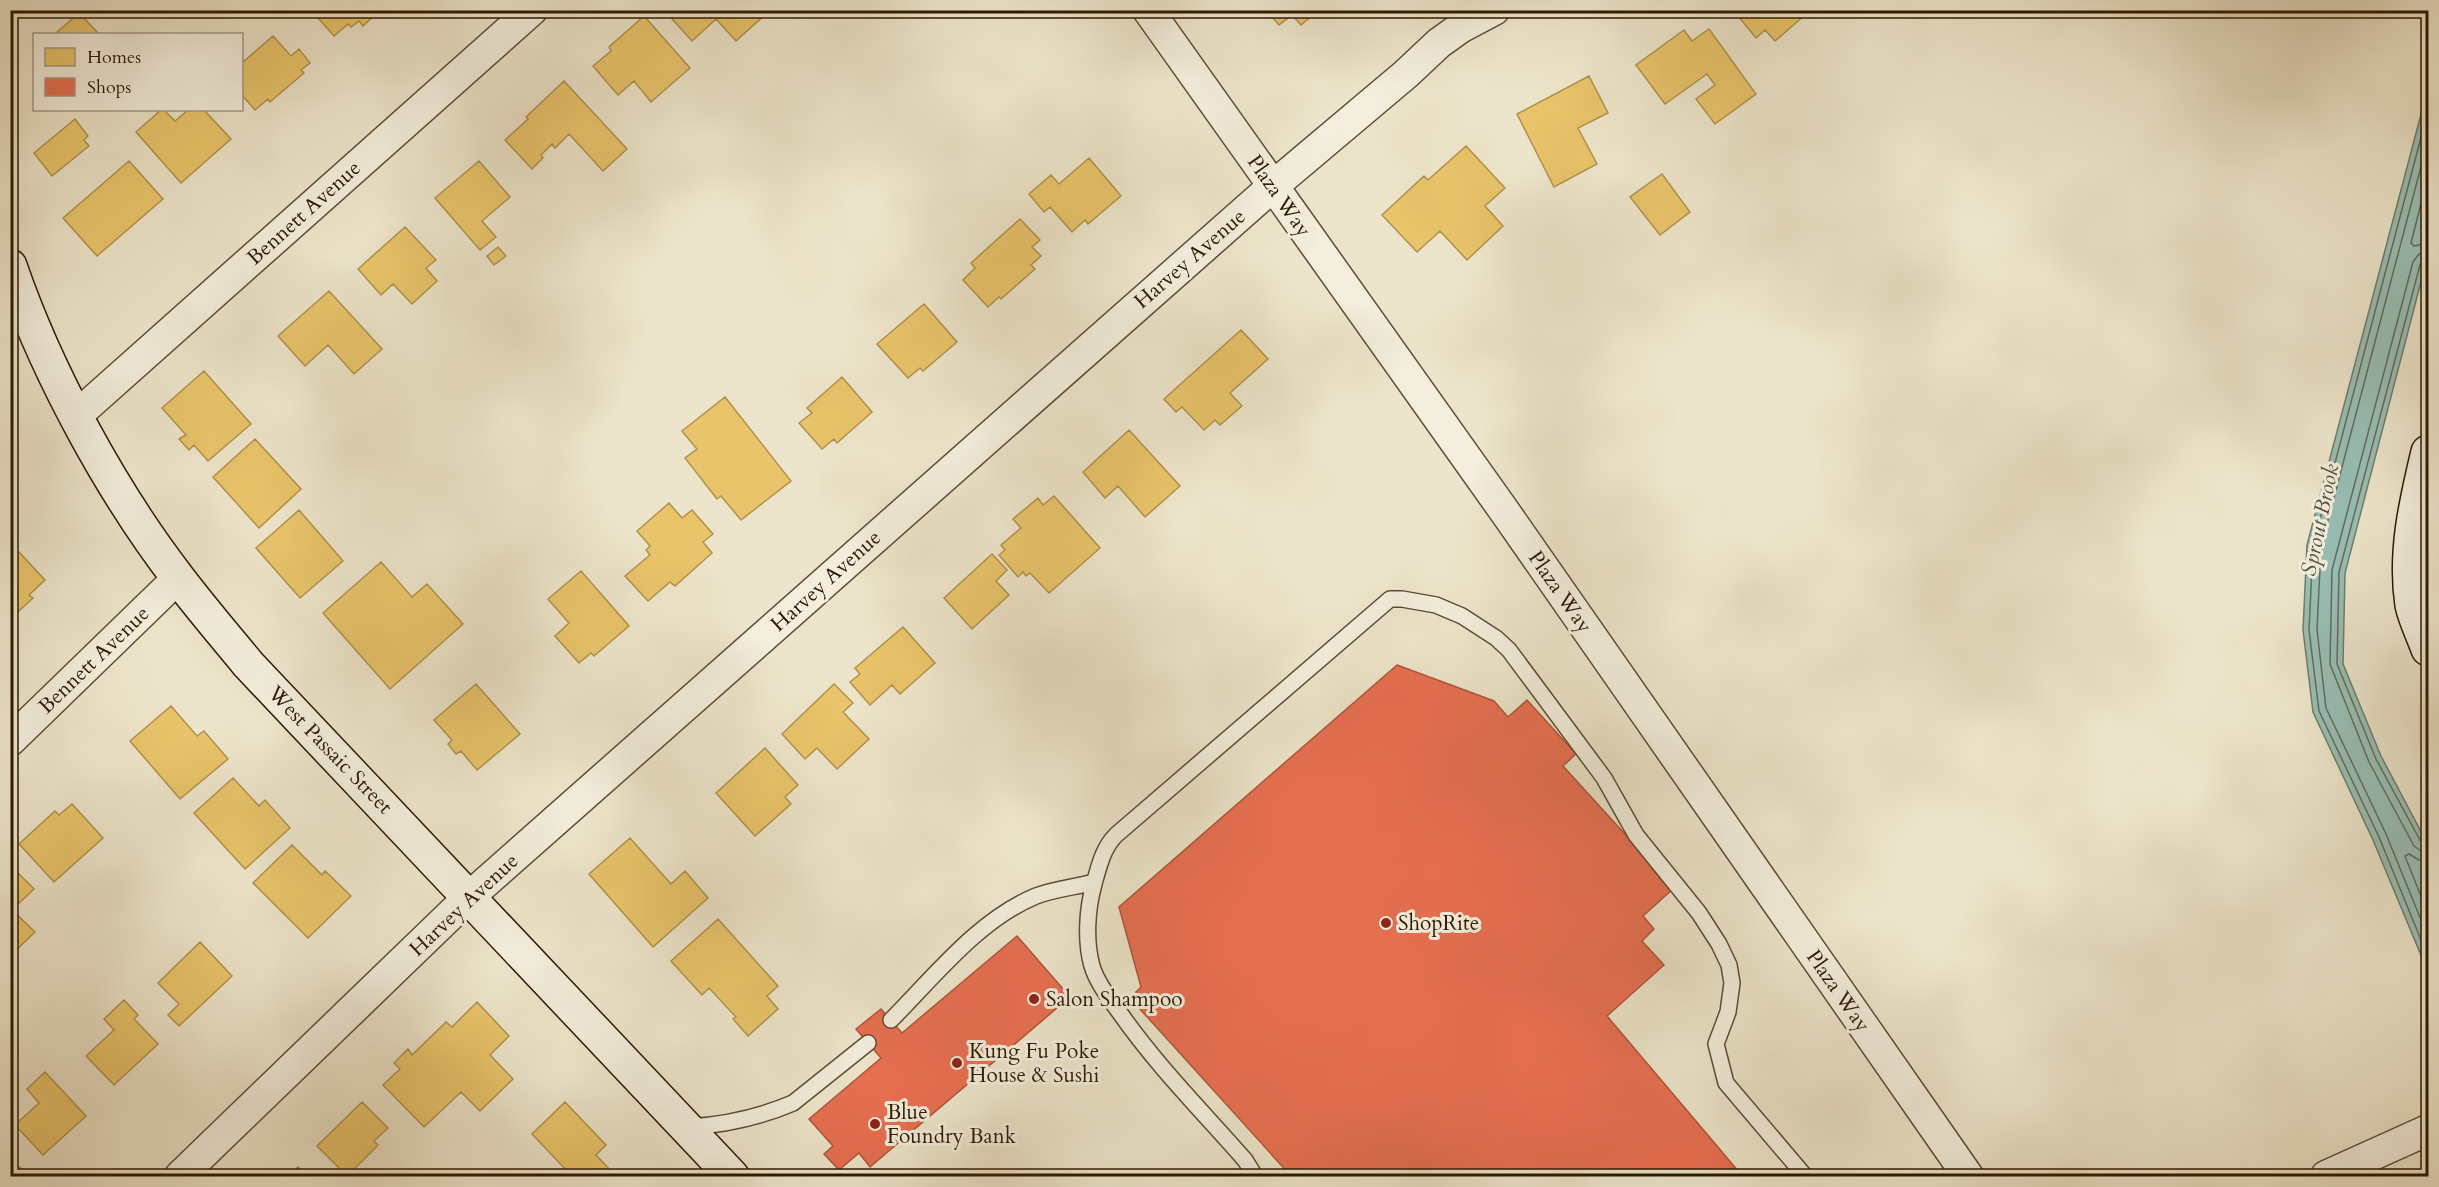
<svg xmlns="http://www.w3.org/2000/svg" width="2439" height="1187" viewBox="0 0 2439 1187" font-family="Cardo,serif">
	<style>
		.water { fill: #99bfb6; stroke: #6e7d6d; stroke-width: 1.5 }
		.homes { fill: #e9c46a; stroke: #b1914a; stroke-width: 1.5 }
		.shops { fill: #e76f51; stroke: #af5539; stroke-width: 1.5 }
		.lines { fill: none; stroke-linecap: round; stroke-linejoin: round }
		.shore { stroke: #636c5b; stroke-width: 1.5 }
		.lane-casing { stroke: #5d4c33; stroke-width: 18 }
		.street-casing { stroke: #5d4c33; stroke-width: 33 }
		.secondary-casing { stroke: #2d1900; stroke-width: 36 }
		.lane { stroke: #f3eedd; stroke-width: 15 }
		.street { stroke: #f3eedd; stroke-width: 30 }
		.secondary { stroke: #f3eedd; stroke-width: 33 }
		.poi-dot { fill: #8f2418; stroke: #f3eedd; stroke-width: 2 }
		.labels { text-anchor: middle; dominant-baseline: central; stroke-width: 6; stroke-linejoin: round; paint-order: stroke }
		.street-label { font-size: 21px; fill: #2d1900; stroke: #f3eedd }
		.poi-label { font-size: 21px; fill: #2d1900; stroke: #f3eedd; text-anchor: start }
		.water-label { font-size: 22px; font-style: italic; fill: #535340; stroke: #f3eedd }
	</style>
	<rect width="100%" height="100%" fill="#ede5cb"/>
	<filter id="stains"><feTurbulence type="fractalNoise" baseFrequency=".00333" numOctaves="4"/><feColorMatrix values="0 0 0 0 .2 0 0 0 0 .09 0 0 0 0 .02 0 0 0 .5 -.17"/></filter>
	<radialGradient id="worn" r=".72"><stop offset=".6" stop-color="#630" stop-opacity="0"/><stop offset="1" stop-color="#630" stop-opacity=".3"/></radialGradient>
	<path class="water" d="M 2428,88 L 2428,255 L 2345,573 L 2343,664 L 2381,756 L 2428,845 L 2428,972 L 2373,840 L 2313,712 L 2303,630 L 2307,545 Z"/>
	<path class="homes" d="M 311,10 L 374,10 L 372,12 L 376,14 L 363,26 L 359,21 L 351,27 L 348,24 L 334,36 Z
		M 664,10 L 767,10 L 768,12 L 736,41 L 716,19 L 692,41 Z
		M 1266,10 L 1319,10 L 1301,25 L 1292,15 L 1279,25 Z
		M 1733,10 L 1803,10 L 1806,14 L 1775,41 L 1765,30 L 1756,38 Z
		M 79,13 L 99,34 L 55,34 Z
		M 644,16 L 690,68 L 651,102 L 634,81 L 618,95 L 593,66 L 611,51 L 609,47 Z
		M 1709,29 L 1756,94 L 1715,124 L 1696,99 L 1715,85 L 1707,74 L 1665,104 L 1636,65 L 1684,30 L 1692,41 Z
		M 273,36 L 291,56 L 299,49 L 310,63 L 301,70 L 304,73 L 270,102 L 268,99 L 255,110 L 242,95 L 242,60 L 243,62 Z
		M 1589,76 L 1608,113 L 1578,128 L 1597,164 L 1554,187 L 1517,114 Z
		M 564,81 L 627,149 L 603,171 L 569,134 L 555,148 L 552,144 L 541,155 L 543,158 L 532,169 L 505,140 L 528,119 L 526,117 Z
		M 161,110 L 164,110 L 175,121 L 188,110 L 204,110 L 231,139 L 181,183 L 136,132 Z
		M 75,119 L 88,136 L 84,140 L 89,146 L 52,176 L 34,153 Z
		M 1466,146 L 1505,188 L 1485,206 L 1503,226 L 1467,260 L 1440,231 L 1417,252 L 1382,215 L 1424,176 L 1428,180 Z
		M 1089,158 L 1121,196 L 1088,224 L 1085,220 L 1072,232 L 1050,207 L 1044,212 L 1029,194 L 1051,175 L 1059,184 Z
		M 129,161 L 163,199 L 97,256 L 63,218 Z
		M 479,161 L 510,197 L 482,221 L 496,237 L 480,250 L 435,198 Z
		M 1662,174 L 1690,212 L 1660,235 L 1630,197 Z
		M 1020,219 L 1040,240 L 1032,247 L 1041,256 L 1031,265 L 1035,269 L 1001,299 L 999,297 L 988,307 L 963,280 L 975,268 L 971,263 Z
		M 405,227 L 436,260 L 426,268 L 437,281 L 412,304 L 393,284 L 381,295 L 358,269 Z
		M 498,247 L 506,256 L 494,265 L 487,256 Z
		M 329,291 L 382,349 L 354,374 L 328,345 L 305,366 L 278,336 Z
		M 924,304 L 957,342 L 923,371 L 920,368 L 908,378 L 877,344 Z
		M 1241,330 L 1268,359 L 1230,393 L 1242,406 L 1220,425 L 1215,420 L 1204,430 L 1182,407 L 1176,412 L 1164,399 Z
		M 204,371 L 251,424 L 208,461 L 194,445 L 189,450 L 179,439 L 186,435 L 162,408 Z
		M 842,377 L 872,412 L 837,443 L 834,439 L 822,449 L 799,423 L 812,413 L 807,408 Z
		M 725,397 L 791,481 L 741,520 L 721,496 L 717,499 L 685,458 L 697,449 L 682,431 Z
		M 1129,430 L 1180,486 L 1145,517 L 1118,486 L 1105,498 L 1083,472 Z
		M 255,439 L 301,489 L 259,528 L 213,477 Z
		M 1054,496 L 1100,548 L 1049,593 L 1030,573 L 1026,576 L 1023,572 L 1018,577 L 999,555 L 1005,550 L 1001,545 L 1021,528 L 1013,519 L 1038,498 L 1043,505 Z
		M 669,503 L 682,518 L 692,510 L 713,534 L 703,542 L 712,553 L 675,586 L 670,582 L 648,601 L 625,576 L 650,555 L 646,550 L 650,546 L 637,531 Z
		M 299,510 L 343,561 L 300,598 L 256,548 Z
		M 19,552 L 45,580 L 29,595 L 33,598 L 10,619 L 10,560 Z
		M 992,554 L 1007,570 L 996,581 L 1009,595 L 972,629 L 944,598 Z
		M 381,562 L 412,597 L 427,584 L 463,624 L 390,689 L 323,613 Z
		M 581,571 L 629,626 L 594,656 L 591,653 L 579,663 L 555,636 L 569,623 L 548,599 Z
		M 903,627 L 935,663 L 900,694 L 892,685 L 870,705 L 850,682 L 860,674 L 855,668 Z
		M 476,684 L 520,734 L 477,770 L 461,751 L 456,754 L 448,744 L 452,740 L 434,720 Z
		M 834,684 L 853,703 L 843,712 L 869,739 L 837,769 L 817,748 L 805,759 L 782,734 Z
		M 171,706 L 197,736 L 204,731 L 228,759 L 180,799 L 130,741 Z
		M 765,748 L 798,785 L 785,797 L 791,804 L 755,836 L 716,793 Z
		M 233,778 L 259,806 L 265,800 L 290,828 L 245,869 L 194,813 Z
		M 72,804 L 103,838 L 54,882 L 19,844 L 55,811 L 59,815 Z
		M 630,838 L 671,884 L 685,871 L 708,898 L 653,947 L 589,874 Z
		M 292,845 L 322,875 L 325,871 L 351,896 L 308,938 L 253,883 Z
		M 10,865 L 34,889 L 15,907 L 10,902 Z
		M 10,908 L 35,932 L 10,956 Z
		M 718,919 L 778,986 L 767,996 L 778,1009 L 748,1036 L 733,1019 L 736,1017 L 709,988 L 702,995 L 671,961 Z
		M 200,942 L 232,976 L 179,1026 L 168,1015 L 179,1004 L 158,983 Z
		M 124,1000 L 138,1015 L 134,1019 L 158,1044 L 114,1085 L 86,1056 L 114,1030 L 104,1019 Z
		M 477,1002 L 509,1036 L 490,1055 L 513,1079 L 480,1111 L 461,1092 L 424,1127 L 383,1085 L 400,1069 L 394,1063 L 408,1049 L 412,1055 L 446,1022 L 452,1027 Z
		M 45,1072 L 86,1116 L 43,1155 L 15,1125 L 39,1103 L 27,1089 Z
		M 362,1102 L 388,1128 L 374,1141 L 378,1145 L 347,1176 L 317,1146 Z
		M 565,1102 L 606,1145 L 596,1155 L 610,1170 L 603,1176 L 567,1176 L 570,1174 L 532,1134 Z
		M 10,1158 L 24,1171 L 19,1176 L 10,1176 Z
		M 298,1167 L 307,1176 L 288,1176 Z"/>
	<path class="shops" d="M 1397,665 L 1494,701 L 1508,717 L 1527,700 L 1576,754 L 1563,766 L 1674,888 L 1643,916 L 1654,929 L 1642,941 L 1664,965 L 1607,1016 L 1739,1172 L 1738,1176 L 1291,1176 L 1130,998 L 1141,987 L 1119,907 Z
		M 1017,936 L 1070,997 L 870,1167 L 859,1153 L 839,1170 L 824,1154 L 833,1146 L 809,1119 L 881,1058 L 856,1029 L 881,1009 L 902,1033 Z"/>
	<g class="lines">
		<path class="shore" d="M 2428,111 L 2313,546 L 2309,630 L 2319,711 L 2379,837 L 2428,957
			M 2428,140 L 2321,547 L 2317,630 L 2326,708 L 2386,834 L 2428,937
			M 2428,176 L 2411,243 L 2414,246 L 2428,243
			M 2428,252 L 2419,254 L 2413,262 L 2332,570 L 2330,664 L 2369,762 L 2414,846 L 2421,851 L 2428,853
			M 2428,259 L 2423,260 L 2420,265 L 2339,572 L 2337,664 L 2376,759 L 2421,842 L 2428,845
			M 2428,862 L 2419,860 L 2409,854 L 2405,856 L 2428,914"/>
		<defs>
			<path id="lane" d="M 891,1020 C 934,977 978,920 1036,896 C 1054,889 1076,887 1094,882
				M 688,1127 C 723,1125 760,1117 793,1103 L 868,1043
				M 1255,1176 L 1245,1160 C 1203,1112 1157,1066 1120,1013 C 1110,999 1097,983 1092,966 C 1085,941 1087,909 1094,884 C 1099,866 1103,848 1116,835 L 1390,599 L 1402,599 L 1436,605 L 1462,616 L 1496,638 L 1509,650 L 1604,778 L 1636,835 L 1699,913 L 1719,944 L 1729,965 L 1732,983 L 1728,1012 L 1716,1044 L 1726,1083 L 1805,1176"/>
			<path id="street" d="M 1148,10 L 1505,512 L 1968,1176
				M 76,416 L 532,10
				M 10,741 L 178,578
				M 180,1176 L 469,897 L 1272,187 L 1406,74 L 1439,43 L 1460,28 L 1494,10
				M 2326,1176 L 2428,1130"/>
			<path id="secondary" d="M 10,266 C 46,371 111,491 179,579 C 201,608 225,636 248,664 L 732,1176
				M 2428,452 C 2416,502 2404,553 2412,605 C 2415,619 2423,635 2428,649"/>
		</defs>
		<use href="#lane" class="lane-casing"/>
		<use href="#street" class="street-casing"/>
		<use href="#secondary" class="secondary-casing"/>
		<use href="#lane" class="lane"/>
		<use href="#street" class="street"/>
		<use href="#secondary" class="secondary"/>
	</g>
	<g class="poi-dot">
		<circle cx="1386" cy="923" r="6"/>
		<circle cx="1034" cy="999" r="6"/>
		<circle cx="957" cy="1063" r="6"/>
		<circle cx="875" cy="1124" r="6"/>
	</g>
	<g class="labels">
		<g class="street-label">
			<text transform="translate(1279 196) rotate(55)">Plaza Way</text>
			<text transform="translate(304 213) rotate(-42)">Bennett Avenue</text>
			<text transform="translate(1190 259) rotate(-41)">Harvey Avenue</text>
			<text transform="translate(826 581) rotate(-42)">Harvey Avenue</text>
			<text transform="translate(1560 592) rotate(55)">Plaza Way</text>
			<text transform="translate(94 660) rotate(-44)">Bennett Avenue</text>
			<text transform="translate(330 750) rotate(46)">West Passaic Street</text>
			<text transform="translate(464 905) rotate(-43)">Harvey Avenue</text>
			<text transform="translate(1838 991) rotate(55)">Plaza Way</text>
		</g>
		<g class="poi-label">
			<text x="1398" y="923">ShopRite</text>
			<text x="1046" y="999">Salon Shampoo</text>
			<text x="969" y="1051">Kung Fu Poke<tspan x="969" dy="24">House &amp; Sushi</tspan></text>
			<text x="887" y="1112">Blue<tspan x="887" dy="24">Foundry Bank</tspan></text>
		</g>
		<g class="water-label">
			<text transform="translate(2320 520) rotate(-78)">Sprout Brook</text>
		</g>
	</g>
	<rect width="2439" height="1187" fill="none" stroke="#ede5cb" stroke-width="36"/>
	<rect x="12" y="12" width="2415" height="1163" fill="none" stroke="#2d1900" stroke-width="3"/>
	<rect x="18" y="18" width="2403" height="1151" fill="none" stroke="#2d1900" stroke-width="1.5"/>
	<rect x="33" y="33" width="210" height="78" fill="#f3eedd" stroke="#a49985" stroke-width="1.5"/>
	<rect x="45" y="48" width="30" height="18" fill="#e9c46a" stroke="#a49985" stroke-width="1.5"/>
	<text x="87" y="63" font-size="18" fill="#2d1900">Homes</text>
	<rect x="45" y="78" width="30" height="18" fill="#e76f51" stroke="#a49985" stroke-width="1.5"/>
	<text x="87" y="93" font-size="18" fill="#2d1900">Shops</text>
	<rect width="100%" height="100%" filter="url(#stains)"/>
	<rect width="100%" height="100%" fill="url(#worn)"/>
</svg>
